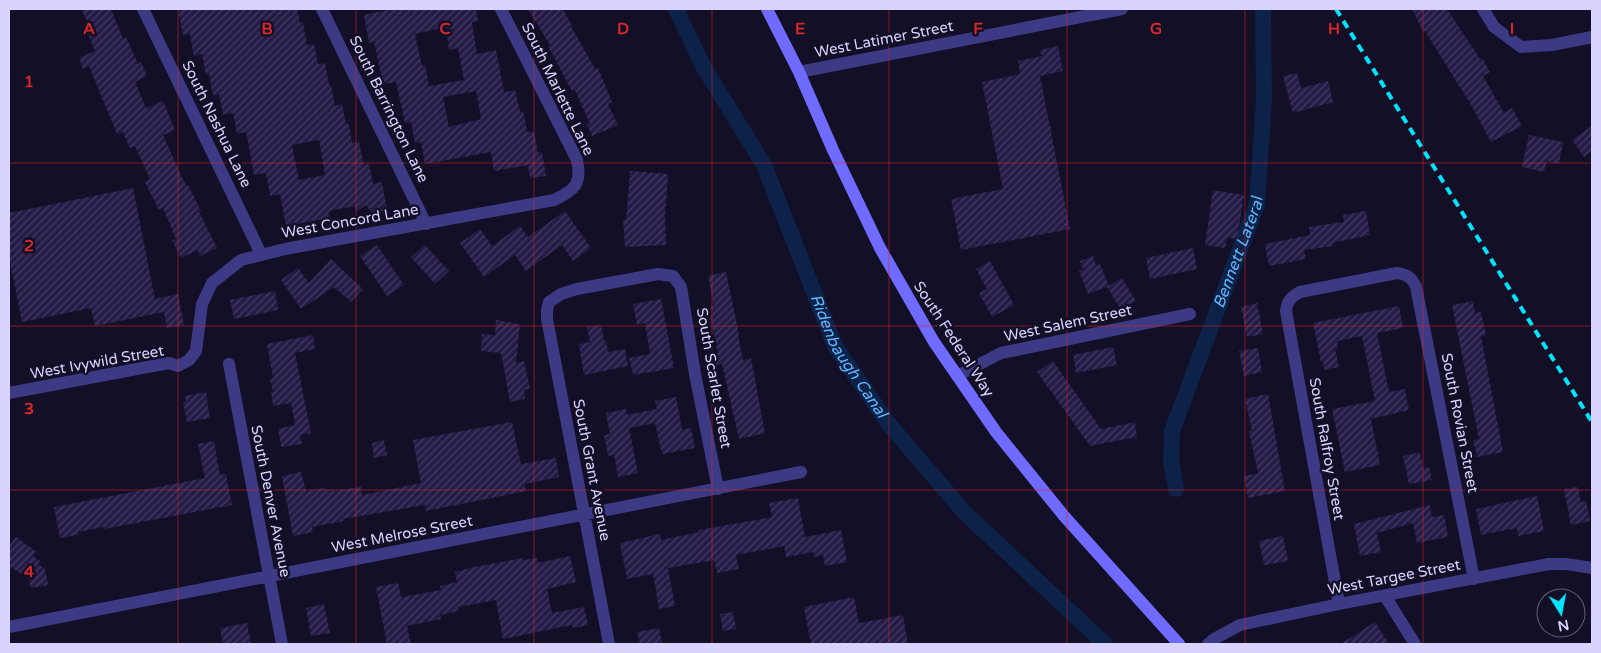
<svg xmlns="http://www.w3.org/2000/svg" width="1601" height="653" viewBox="0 0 1601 653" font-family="'Varela Round',sans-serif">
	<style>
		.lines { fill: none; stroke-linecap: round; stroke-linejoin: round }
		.canal { stroke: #0c2248; stroke-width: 16 }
		.building { fill: url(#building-hatch); fill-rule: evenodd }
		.street { stroke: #3d3a85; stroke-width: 12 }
		.secondary { stroke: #6f6bff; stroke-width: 12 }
		.rail { stroke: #00e5ff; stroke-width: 4; stroke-dasharray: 8 6; stroke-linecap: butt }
		.grid { fill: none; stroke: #d62828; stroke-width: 1; stroke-opacity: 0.55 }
		.labels { text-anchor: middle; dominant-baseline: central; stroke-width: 5; stroke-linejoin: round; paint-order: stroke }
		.street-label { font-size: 15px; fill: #d9d4ff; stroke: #130f26 }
		.water-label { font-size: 16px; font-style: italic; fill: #62b6ff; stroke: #130f26 }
		.grid-label { font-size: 16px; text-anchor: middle; font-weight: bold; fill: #d62828; stroke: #130f26; stroke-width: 5; stroke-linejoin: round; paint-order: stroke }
	</style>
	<defs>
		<pattern id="building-hatch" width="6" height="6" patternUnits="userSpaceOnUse" patternTransform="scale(1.25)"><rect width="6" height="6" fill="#241b47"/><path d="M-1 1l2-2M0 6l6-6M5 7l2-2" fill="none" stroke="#433b63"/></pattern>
	</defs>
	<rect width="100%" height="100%" fill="#130f26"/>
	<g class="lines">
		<g class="canal">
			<path id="s1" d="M 676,9 L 703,66 L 764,165 L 835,346 L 888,423 L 964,512 L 1105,644"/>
			<path id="s2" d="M 1176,489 L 1171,461 L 1172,431 L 1257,204 L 1264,100 L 1263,9"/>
		</g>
	</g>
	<path class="building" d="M 81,9 L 111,9 L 123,39 L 126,37 L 138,64 L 141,62 L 147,76 L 135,82 L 146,108 L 163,101 L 175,130 L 163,135 L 186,186 L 188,185 L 201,211 L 199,212 L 217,248 L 200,256 L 198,250 L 181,258 L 172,240 L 176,239 L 163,208 L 159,210 L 145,182 L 150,179 L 135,146 L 130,148 L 123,132 L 117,134 L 89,66 L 83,69 L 79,58 L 95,51 L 86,29 L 90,27 Z
		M 178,9 L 297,9 L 300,23 L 303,22 L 307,45 L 314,44 L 318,64 L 325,63 L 329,85 L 331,85 L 335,106 L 342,104 L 346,124 L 349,124 L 352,143 L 359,142 L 364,165 L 369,164 L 373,184 L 382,182 L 387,210 L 372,213 L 366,205 L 356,212 L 355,206 L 329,211 L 330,218 L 286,226 L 280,194 L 270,196 L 266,173 L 254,175 L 246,132 L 237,134 L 233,113 L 223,115 L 219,94 L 213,95 L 209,74 L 206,75 L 202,54 L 194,56 L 190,34 L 183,35 ZM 319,140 L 325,175 L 299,180 L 292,145 Z
		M 392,9 L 476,9 L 478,21 L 472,22 L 477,54 L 496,50 L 504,92 L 515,90 L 520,112 L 523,111 L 527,132 L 534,131 L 538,153 L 542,152 L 546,176 L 530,178 L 528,165 L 494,171 L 491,152 L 425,164 L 421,142 L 415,143 L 411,122 L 405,123 L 396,82 L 383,84 L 374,42 L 369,43 L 364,15 ZM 446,27 L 449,50 L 458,48 L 464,80 L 429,86 L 425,65 L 422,66 L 415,34 ZM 476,91 L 481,119 L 449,127 L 443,97 Z
		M 528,9 L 563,9 L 572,26 L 571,26 L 595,69 L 598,68 L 612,102 L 608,104 L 618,125 L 592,136 L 587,125 L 590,124 L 575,90 L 572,91 L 548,46 L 550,45 Z
		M 1412,9 L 1447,9 L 1480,59 L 1482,58 L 1490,72 L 1483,76 L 1504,113 L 1512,108 L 1522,126 L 1491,142 L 1471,105 L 1425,31 L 1423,31 Z
		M 1058,46 L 1063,71 L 1040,76 L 1070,229 L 961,250 L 951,199 L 1003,189 L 982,82 L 1020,74 L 1018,61 L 1042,56 L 1040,50 Z
		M 1297,73 L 1301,88 L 1328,81 L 1333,102 L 1293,113 L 1283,76 Z
		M 1592,126 L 1592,151 L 1584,157 L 1572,140 Z
		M 1529,135 L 1563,142 L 1559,164 L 1547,161 L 1544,172 L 1522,167 Z
		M 630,171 L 668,174 L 665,216 L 666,245 L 625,247 L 623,220 L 626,220 Z
		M 133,188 L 155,299 L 178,294 L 184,325 L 167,328 L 164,312 L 95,326 L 91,308 L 22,322 L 9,257 L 9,213 Z
		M 1213,190 L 1244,195 L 1237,239 L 1227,238 L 1225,248 L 1205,245 Z
		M 565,211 L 591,248 L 573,261 L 562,245 L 526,271 L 515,255 L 484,277 L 460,243 L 480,229 L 492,246 L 520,226 L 528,237 Z
		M 1366,211 L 1370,235 L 1332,243 L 1333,246 L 1304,250 L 1306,259 L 1269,266 L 1265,244 L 1310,235 L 1309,227 L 1344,222 L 1343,215 Z
		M 377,245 L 404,285 L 387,296 L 360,256 Z
		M 425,245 L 449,271 L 435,284 L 411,257 Z
		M 1193,248 L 1197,269 L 1150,279 L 1146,258 Z
		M 1093,256 L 1096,265 L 1100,264 L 1109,286 L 1088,294 L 1079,271 L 1083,269 L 1080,261 Z
		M 331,259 L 363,289 L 351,302 L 334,287 L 301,309 L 281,280 L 298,268 L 309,283 Z
		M 990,261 L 1014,305 L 992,317 L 979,293 L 987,289 L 976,269 Z
		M 726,272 L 739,334 L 738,335 L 743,360 L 751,358 L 765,433 L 739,439 L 722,364 L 713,367 L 710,354 L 718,353 L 710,315 L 713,315 L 711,307 L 714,306 L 708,276 Z
		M 1122,278 L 1136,301 L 1121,310 L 1107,287 Z
		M 275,291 L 278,310 L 234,319 L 230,300 Z
		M 661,299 L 674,368 L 633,375 L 629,358 L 650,354 L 645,323 L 637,325 L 633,304 Z
		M 1473,301 L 1475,313 L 1481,312 L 1486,335 L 1481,336 L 1503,452 L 1477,457 L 1473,440 L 1479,439 L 1452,305 Z
		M 1257,303 L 1263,334 L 1247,337 L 1241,307 Z
		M 1399,306 L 1403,328 L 1377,333 L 1389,392 L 1405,389 L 1409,410 L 1371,419 L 1380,465 L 1345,472 L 1332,409 L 1375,401 L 1362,336 L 1337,341 L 1338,348 L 1335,349 L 1339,367 L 1324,370 L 1323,361 L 1321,362 L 1313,323 Z
		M 496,320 L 520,324 L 516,363 L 524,361 L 530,389 L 524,390 L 525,399 L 510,402 L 501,353 L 481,351 L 482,334 L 495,335 Z
		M 601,325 L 604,341 L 606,341 L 608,352 L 625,349 L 628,366 L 584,375 L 579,344 L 590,342 L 587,327 Z
		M 313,335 L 315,349 L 295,353 L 311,433 L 300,435 L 302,444 L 281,447 L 278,429 L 295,425 L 291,403 L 273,406 L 271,392 L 273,392 L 270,379 L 273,378 L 267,344 Z
		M 1113,347 L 1117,365 L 1076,373 L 1073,355 Z
		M 1258,348 L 1262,372 L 1244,376 L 1239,351 Z
		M 1053,361 L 1101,429 L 1135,422 L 1137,437 L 1090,446 L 1037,372 Z
		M 206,392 L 210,418 L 187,422 L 183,402 L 186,401 L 185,396 Z
		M 1268,394 L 1285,491 L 1248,498 L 1244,476 L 1258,473 L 1249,431 L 1252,431 L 1245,399 Z
		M 676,397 L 682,430 L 691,428 L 695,448 L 662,454 L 655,423 L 629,428 L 638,473 L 618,477 L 614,455 L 608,456 L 604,435 L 610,434 L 606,413 L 626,409 L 627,415 L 657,409 L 655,401 Z
		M 512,422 L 521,464 L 556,458 L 559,477 L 524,484 L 526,491 L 426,511 L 425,505 L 343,519 L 344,521 L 312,527 L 313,532 L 293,536 L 282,476 L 301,472 L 306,491 L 325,488 L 326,490 L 333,489 L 333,491 L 361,487 L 362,495 L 421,483 L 413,440 Z
		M 384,440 L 387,455 L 374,458 L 372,443 Z
		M 214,441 L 220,475 L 226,474 L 232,505 L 104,529 L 104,527 L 78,532 L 78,535 L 60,538 L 54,507 L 205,478 L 198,444 Z
		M 1420,452 L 1423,468 L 1429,467 L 1432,480 L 1409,484 L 1403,456 Z
		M 1578,487 L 1581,502 L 1586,501 L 1590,521 L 1571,525 L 1564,489 Z
		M 1537,496 L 1544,531 L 1518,536 L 1517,528 L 1481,535 L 1476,509 Z
		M 798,498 L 805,537 L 841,530 L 847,562 L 825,566 L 823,555 L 814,557 L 813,552 L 786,557 L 784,546 L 736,555 L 739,569 L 717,573 L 714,560 L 668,568 L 675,606 L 659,609 L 653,574 L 627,579 L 620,543 L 660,534 L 661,540 L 699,532 L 699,530 L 772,517 L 769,503 Z
		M 1430,505 L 1432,517 L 1444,515 L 1448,537 L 1417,543 L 1413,523 L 1377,533 L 1381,552 L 1360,556 L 1354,524 Z
		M 1283,536 L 1288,561 L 1264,565 L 1259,541 Z
		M 16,537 L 37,552 L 33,556 L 40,561 L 38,564 L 45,569 L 48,585 L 31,588 L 29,579 L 9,566 L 9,546 Z
		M 570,556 L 576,582 L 547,589 L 552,613 L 584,607 L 588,625 L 573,628 L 572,625 L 503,639 L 496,600 L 458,607 L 459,611 L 440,615 L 441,619 L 407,626 L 411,644 L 387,644 L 376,587 L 398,583 L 401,597 L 441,590 L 440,586 L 457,582 L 455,572 L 474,567 L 523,558 L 523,560 L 537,558 L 537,563 Z
		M 854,597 L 859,623 L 903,615 L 908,644 L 811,644 L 804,607 Z
		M 324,604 L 330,633 L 311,636 L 306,608 Z
		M 733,612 L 736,629 L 723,631 L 720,614 Z
		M 1375,622 L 1389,644 L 1340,644 L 1358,633 Z
		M 247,623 L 251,644 L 223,644 L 220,628 Z
		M 659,628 L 662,643 L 640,644 L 637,632 Z"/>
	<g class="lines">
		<path class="street" d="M 143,9 L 261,254
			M 322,9 L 426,224
			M 1483,9 L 1494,27 L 1521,47 L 1552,45 L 1592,37
			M 799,72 L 1122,9
			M 229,364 L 282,644
			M 957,376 L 1001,353 L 1016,350 L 1190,314
			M 9,393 L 169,363 L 178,366 L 189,360 L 196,351 L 202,304 L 212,283 L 241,260 L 285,249 L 554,200 C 575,190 582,184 577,160 L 501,9
			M 1385,596 L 1415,644
			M 1339,604 L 1286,311 C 1287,301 1291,297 1300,292 L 1397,273 C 1406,274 1412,277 1416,287 L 1474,579
			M 9,627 L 801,472
			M 609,644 L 547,319 L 547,310 L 549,302 L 561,294 L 577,289 L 658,274 L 673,276 L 681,287 L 695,374 L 718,489
			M 1208,644 L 1214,639 L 1240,625 L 1339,604 L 1549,564 L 1566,564 L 1592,568"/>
		<path class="secondary" d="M 767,9 L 799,72 L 833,150 L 880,248 L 934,342 L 996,432 L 1064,516 L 1179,644"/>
		<path class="rail" d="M 1336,9 L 1592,422"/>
	</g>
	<path class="grid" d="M 178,9 L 178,644M 356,9 L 356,644M 534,9 L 534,644M 712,9 L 712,644M 889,9 L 889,644M 1067,9 L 1067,644M 1245,9 L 1245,644M 1423,9 L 1423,644M 9,163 L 1592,163M 9,326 L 1592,326M 9,490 L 1592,490"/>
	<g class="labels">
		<g class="street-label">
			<text transform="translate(884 39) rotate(-11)">West Latimer Street</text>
			<text transform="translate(558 89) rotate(64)">South Marlette Lane</text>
			<text transform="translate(389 109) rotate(64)">South Barrington Lane</text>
			<text transform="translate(217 124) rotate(64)">South Nashua Lane</text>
			<text transform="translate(350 221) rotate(-10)">West Concord Lane</text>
			<text transform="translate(1068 323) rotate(-12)">West Salem Street</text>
			<text transform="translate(954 339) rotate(57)">South Federal Way</text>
			<text transform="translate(97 362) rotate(-10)">West Ivywild Street</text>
			<text transform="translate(714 378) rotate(80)">South Scarlet Street</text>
			<text transform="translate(1460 423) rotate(79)">South Rovian Street</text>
			<text transform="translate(1327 449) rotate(80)">South Ralfroy Street</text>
			<text transform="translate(592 470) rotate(79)">South Grant Avenue</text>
			<text transform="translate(271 501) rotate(79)">South Denver Avenue</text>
			<text transform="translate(402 534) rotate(-11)">West Melrose Street</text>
			<text transform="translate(1394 577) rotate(-11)">West Targee Street</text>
		</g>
		<g class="water-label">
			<text stroke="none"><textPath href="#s2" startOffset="249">Bennett Lateral</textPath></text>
			<text stroke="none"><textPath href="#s1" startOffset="389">Ridenbaugh Canal</textPath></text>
		</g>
	</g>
	<g class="grid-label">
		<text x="89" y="34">A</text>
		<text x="267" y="34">B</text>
		<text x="445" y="34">C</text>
		<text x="623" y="34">D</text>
		<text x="800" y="34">E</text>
		<text x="978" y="34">F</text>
		<text x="1156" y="34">G</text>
		<text x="1334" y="34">H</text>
		<text x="1512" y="34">I</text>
		<text x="29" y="87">1</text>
		<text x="29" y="251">2</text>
		<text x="29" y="414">3</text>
		<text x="29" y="577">4</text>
	</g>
	<rect width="1601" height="653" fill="none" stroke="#d9d4ff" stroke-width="20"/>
	<g transform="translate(1561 613) rotate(169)"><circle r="24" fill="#130f26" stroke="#625e7d"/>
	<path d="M0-4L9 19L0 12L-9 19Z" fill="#00e5ff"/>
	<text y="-8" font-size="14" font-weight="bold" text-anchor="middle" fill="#d9d4ff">N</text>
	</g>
</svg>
